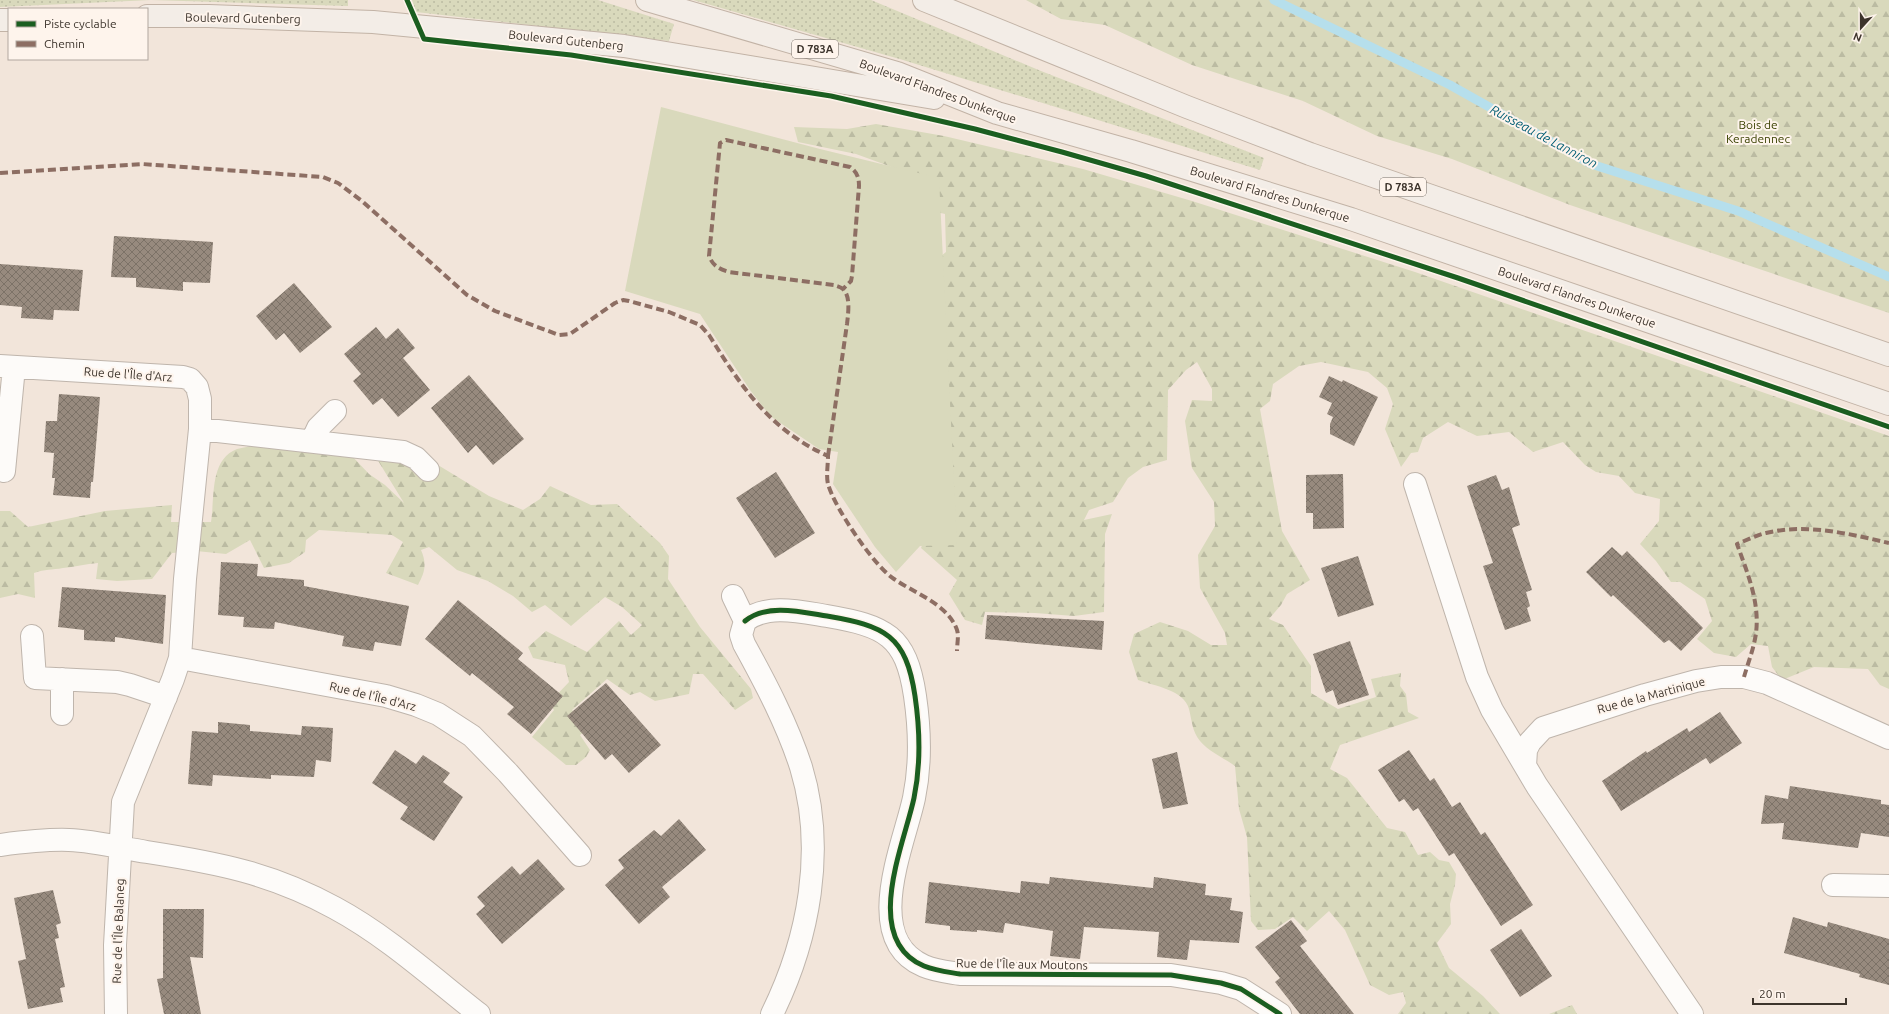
<svg xmlns="http://www.w3.org/2000/svg" width="1889" height="1014" viewBox="0 0 1889 1014" font-family="Ubuntu,sans-serif">
	<style>
		.grass { fill: url(#grass-dots) }
		.forest { fill: url(#forest-firs) }
		.garden { fill: #d9d9bc }
		.lines { fill: none; stroke-linecap: round; stroke-linejoin: round }
		.stream { stroke: #b6dfec; stroke-width: 9 }
		.building { fill: url(#building-cross-hatch) }
		.minor-casing { stroke: #bfb5ac; stroke-width: 24 }
		.major-casing { stroke: #c2b3a6; stroke-width: 24 }
		.minor { stroke: #fdfbf9; stroke-width: 22 }
		.major { stroke: #f3ede7; stroke-width: 22 }
		.quiet { stroke: #8d6e63; stroke-width: 4; stroke-dasharray: 8 4; stroke-linecap: butt }
		.cycleway-casing { stroke: #fef4ec; stroke-width: 8 }
		.cycleway { stroke: #1b5e20; stroke-width: 5 }
		.labels { text-anchor: middle; dominant-baseline: central; stroke-width: 4; stroke-linejoin: round; paint-order: stroke }
		.shield { fill: #fef4ec; stroke: #776e66; stroke-width: 1 }
		.shield-label { font-size: 11px; font-weight: bold; fill: #3d342c }
		.street-label { font-size: 12px; fill: #3d342c; stroke: #fef4ec }
		.park-label { font-size: 12px; fill: #3b4303; stroke: #fef4ec }
		.water-label { font-size: 13px; font-style: italic; fill: #005d74; stroke: #fef4ec }
	</style>
	<defs>
		<pattern id="grass-dots" width="8" height="8" patternUnits="userSpaceOnUse"><rect width="8" height="8" fill="#d9d9bc"/><path d="M2 2h.1M6 6h.1" fill="none" stroke="#bbbba2" stroke-width="1.8" stroke-linecap="round"/></pattern>
		<pattern id="forest-firs" width="22" height="20" patternUnits="userSpaceOnUse"><rect width="22" height="20" fill="#d9d9bc"/><path d="M5 1l3.5 6h-7zM16 11l3.5 6h-7z" fill="#bbbba2"/></pattern>
		<pattern id="building-cross-hatch" width="8" height="8" patternUnits="userSpaceOnUse"><rect width="8" height="8" fill="#978a7e"/><path d="M0 0l8 8M0 8l8-8" fill="none" stroke="#7c7267"/></pattern>
	</defs>
	<rect width="100%" height="100%" fill="#f2e5da"/>
	<path class="grass" d="M 0,0 L 348,0 L 348,6 L 151,0 L 0,7 Z
		M 412,0 L 598,0 L 674,24 L 669,41 L 416,12 Z
		M 693,0 L 871,0 L 1041,71 L 1264,158 L 1260,170 L 903,60 Z"/>
	<path class="forest" d="M 1026,0 L 1889,0 L 1889,313 L 1570,205 L 1452,159 L 1377,136 L 1303,101 L 1192,65 L 1105,25 L 1061,19 Z
		M 876,124 L 944,136 L 1083,169 L 1192,201 L 1415,272 L 1889,436 L 1889,689 L 1880,685 L 1868,669 L 1814,667 L 1782,680 L 1772,667 L 1768,646 L 1751,644 L 1736,657 L 1714,653 L 1697,639 L 1712,621 L 1705,599 L 1680,582 L 1671,582 L 1656,561 L 1640,544 L 1659,521 L 1660,499 L 1635,493 L 1619,476 L 1596,472 L 1585,465 L 1563,442 L 1533,452 L 1509,432 L 1477,436 L 1448,422 L 1423,438 L 1418,452 L 1411,453 L 1401,467 L 1385,429 L 1393,404 L 1387,388 L 1368,372 L 1321,362 L 1299,366 L 1273,384 L 1270,401 L 1260,409 L 1282,531 L 1310,580 L 1287,594 L 1281,605 L 1269,619 L 1283,625 L 1311,666 L 1311,693 L 1338,709 L 1376,697 L 1371,679 L 1401,673 L 1400,686 L 1406,694 L 1408,712 L 1419,718 L 1340,745 L 1330,769 L 1347,778 L 1387,828 L 1405,832 L 1418,855 L 1430,852 L 1439,860 L 1449,862 L 1456,874 L 1455,885 L 1450,904 L 1451,924 L 1437,943 L 1449,968 L 1483,996 L 1500,1014 L 1398,1014 L 1406,1003 L 1403,992 L 1389,995 L 1370,985 L 1345,930 L 1329,911 L 1307,931 L 1293,917 L 1275,929 L 1258,930 L 1251,921 L 1247,837 L 1239,809 L 1235,766 C 1224,758 1208,751 1200,741 C 1192,731 1192,721 1189,709 C 1184,690 1155,686 1138,680 L 1129,652 L 1134,634 L 1160,622 L 1188,631 L 1211,645 L 1227,645 L 1225,633 L 1200,588 L 1198,555 L 1215,526 L 1214,502 L 1192,468 L 1185,421 L 1192,400 L 1212,401 L 1212,389 L 1197,362 L 1186,370 L 1168,390 L 1167,460 L 1143,467 L 1128,478 L 1113,502 L 1089,510 L 1084,520 L 1112,514 L 1105,534 L 1104,612 L 1074,616 L 1035,613 L 985,612 L 982,625 L 965,620 L 949,594 L 957,580 L 921,548 L 925,538 L 930,265 L 946,252 L 945,214 L 928,210 L 908,173 L 856,154 L 798,142 L 794,127 L 847,129 Z
		M 262,444 L 352,456 L 369,474 L 385,485 L 404,503 L 377,459 L 433,462 L 489,496 L 523,510 L 540,499 L 550,486 L 591,505 L 617,504 L 660,543 L 669,556 L 668,579 L 700,627 L 751,689 L 753,698 L 735,710 L 703,674 L 693,674 L 689,694 L 655,701 L 640,692 L 630,695 L 607,679 L 572,710 L 588,729 L 580,735 L 590,750 L 586,757 L 576,765 L 566,765 L 532,737 L 554,710 L 549,703 L 569,682 L 565,665 L 533,658 L 528,647 L 546,631 L 587,652 L 619,621 L 631,635 L 642,625 L 622,607 L 605,597 L 571,626 L 545,605 L 532,612 L 513,596 L 488,581 L 457,570 L 429,547 L 421,550 C 427,564 425,572 418,585 L 386,573 L 403,542 L 392,535 L 319,530 L 306,540 L 305,552 L 289,563 L 264,568 L 250,540 L 226,554 L 196,551 L 172,553 L 152,579 L 117,581 L 96,579 L 98,563 C 86,564 74,567 63,568 C 52,570 45,569 34,573 L 35,598 L 18,594 L 0,598 L 0,511 L 10,511 L 28,527 L 105,511 L 172,505 L 171,522 L 211,522 C 215,498 209,460 237,449 C 245,447 254,446 262,444 Z
		M 1572,1005 L 1577,1014 L 1549,1014 Z"/>
	<path class="garden" d="M 661,107 L 820,149 L 939,178 L 957,545 L 920,546 L 896,572 L 875,547 L 833,484 L 838,452 L 819,449 L 770,416 L 750,390 L 700,314 L 625,291 Z"/>
	<g class="lines">
		<path class="stream" d="M 1274,0 L 1450,85 L 1591,164 L 1738,211 L 1889,277"/>
	</g>
	<path class="building" d="M 114,236 L 213,242 L 210,283 L 183,282 L 183,291 L 136,287 L 136,278 L 111,277 Z
		M 0,264 L 83,270 L 79,311 L 54,310 L 53,320 L 38,319 L 21,318 L 22,307 L 0,305 Z
		M 294,283 L 332,327 L 300,353 L 284,333 L 276,340 L 256,316 Z
		M 376,327 L 386,339 L 398,328 L 415,348 L 403,358 L 430,390 L 398,417 L 382,398 L 373,405 L 353,381 L 361,374 L 344,354 Z
		M 469,375 L 524,439 L 493,465 L 476,445 L 468,453 L 431,408 Z
		M 1329,376 L 1342,382 L 1343,380 L 1378,397 L 1354,446 L 1330,434 L 1330,424 L 1333,417 L 1327,414 L 1332,403 L 1319,397 Z
		M 59,394 L 100,397 L 93,482 L 91,482 L 90,498 L 53,495 L 55,478 L 52,478 L 54,453 L 44,452 L 46,421 L 57,421 Z
		M 776,472 L 815,533 L 775,558 L 736,498 Z
		M 1343,474 L 1344,528 L 1313,529 L 1313,513 L 1306,513 L 1306,475 Z
		M 1496,475 L 1502,490 L 1509,487 L 1520,525 L 1512,528 L 1532,590 L 1526,592 L 1530,606 L 1527,608 L 1531,621 L 1505,630 L 1483,566 L 1493,563 L 1467,486 Z
		M 1612,547 L 1622,556 L 1627,551 L 1703,628 L 1681,651 L 1669,640 L 1664,643 L 1613,595 L 1611,597 L 1586,572 Z
		M 1358,556 L 1374,605 L 1338,617 L 1321,568 Z
		M 221,562 L 258,564 L 257,576 L 304,580 L 304,586 L 409,606 L 401,646 L 375,642 L 373,651 L 342,646 L 344,636 L 275,622 L 274,629 L 243,627 L 244,617 L 218,615 Z
		M 62,587 L 166,595 L 163,644 L 115,637 L 115,642 L 84,640 L 84,630 L 58,627 Z
		M 458,600 L 523,653 L 518,659 L 563,696 L 531,734 L 507,714 L 514,707 L 472,673 L 470,676 L 425,639 Z
		M 987,615 L 1104,621 L 1102,650 L 985,639 Z
		M 1350,641 L 1369,695 L 1338,705 L 1333,690 L 1326,693 L 1313,654 Z
		M 606,683 L 661,745 L 629,773 L 612,754 L 605,760 L 567,716 Z
		M 1720,712 L 1742,743 L 1710,764 L 1706,758 L 1621,811 L 1602,781 L 1646,751 L 1647,753 L 1687,728 L 1689,732 Z
		M 218,722 L 250,725 L 250,731 L 301,735 L 302,726 L 333,728 L 331,762 L 316,760 L 314,777 L 271,775 L 271,779 L 213,775 L 212,786 L 188,784 L 192,731 L 218,733 Z
		M 395,750 L 416,764 L 423,755 L 450,773 L 443,782 L 463,797 L 434,841 L 400,819 L 408,807 L 372,783 Z
		M 1409,750 L 1430,781 L 1434,778 L 1452,807 L 1460,802 L 1481,835 L 1485,832 L 1533,905 L 1501,926 L 1454,853 L 1449,856 L 1418,808 L 1413,811 L 1404,799 L 1399,802 L 1378,770 Z
		M 1177,752 L 1188,804 L 1163,809 L 1152,759 Z
		M 1790,786 L 1881,800 L 1881,804 L 1889,805 L 1889,837 L 1861,833 L 1858,848 L 1782,839 L 1784,823 L 1761,824 L 1765,795 L 1788,799 Z
		M 679,819 L 706,850 L 662,887 L 670,897 L 639,924 L 605,885 L 624,868 L 618,860 L 654,830 L 661,836 Z
		M 538,859 L 565,889 L 502,944 L 476,914 L 485,906 L 477,897 L 512,866 L 520,875 Z
		M 1050,877 L 1153,888 L 1154,877 L 1206,884 L 1205,895 L 1232,898 L 1230,910 L 1243,912 L 1239,943 L 1190,940 L 1187,960 L 1157,957 L 1159,932 L 1084,927 L 1080,959 L 1050,956 L 1053,931 L 1005,923 L 1003,933 L 977,930 L 977,932 L 950,930 L 950,926 L 925,923 L 929,882 L 1020,893 L 1021,881 L 1049,884 Z
		M 53,890 L 61,923 L 56,925 L 59,938 L 55,939 L 65,987 L 60,988 L 63,1002 L 28,1009 L 18,961 L 26,959 L 14,898 Z
		M 163,909 L 204,909 L 203,958 L 190,957 L 201,1014 L 164,1014 L 157,979 L 163,978 Z
		M 1793,917 L 1827,927 L 1828,922 L 1889,939 L 1889,985 L 1859,977 L 1860,974 L 1784,953 Z
		M 1291,920 L 1307,941 L 1300,946 L 1354,1014 L 1300,1014 L 1275,982 L 1280,978 L 1255,947 Z
		M 1521,929 L 1552,976 L 1520,997 L 1490,950 Z"/>
	<g class="lines">
		<defs>
			<path id="minor" d="M 0,366 L 183,377 L 190,379 L 197,387 L 200,399 L 200,429 L 185,579 L 180,658 L 173,679 L 123,802 L 115,945 L 116,1014
				M 200,429 L 403,452 L 416,458 L 428,470
				M 312,441 L 318,428 L 335,411
				M 4,471 L 14,367
				M 1415,484 L 1477,677 L 1492,710 L 1537,786 L 1692,1014
				M 733,596 L 745,621 L 741,635 L 744,644 C 766,684 787,724 801,767 C 826,849 809,939 772,1014
				M 745,621 C 767,603 802,612 827,616 C 885,626 906,635 915,696 C 920,730 921,764 914,798 C 904,845 861,939 924,966 C 936,971 948,972 960,974 L 1171,975 L 1221,983 L 1241,989 L 1280,1014
				M 32,636 L 35,678 L 117,682 L 130,685 L 166,697
				M 180,658 L 386,696 L 416,705 L 438,714 L 472,736 L 508,773 L 580,855
				M 62,679 L 62,714
				M 1525,766 L 1526,750 L 1530,742 L 1543,728 L 1645,695 L 1696,681 L 1721,677 L 1744,677 L 1767,683 L 1889,738
				M 0,845 C 23,842 46,839 69,840 C 95,841 122,848 147,852 C 218,863 271,873 335,908 C 387,936 433,978 479,1014
				M 1833,885 L 1889,886"/>
			<path id="major" d="M 647,0 L 897,73 L 997,113 L 1131,151 L 1351,219 L 1889,404
				M 924,0 L 1187,107 L 1310,154 L 1889,355
				M 147,16 L 209,16 L 373,22 L 624,46 L 934,98
				M 0,20 L 9,20"/>
		</defs>
		<use href="#minor" class="minor-casing"/>
		<use href="#major" class="major-casing"/>
		<use href="#minor" class="minor"/>
		<use href="#major" class="major"/>
		<path class="quiet" d="M 0,173 L 142,164 L 323,177 L 338,183 L 362,201 L 467,295 L 495,311 L 559,335 L 570,334 L 615,303 L 623,300 L 629,301 L 669,312 L 700,325 L 709,335 C 742,388 770,430 828,456 C 828,465 826,476 828,484 C 834,507 874,566 894,579 C 914,593 948,604 957,630 C 959,636 957,644 957,651
			M 828,456 L 847,324 C 848,315 851,296 843,289 C 841,287 836,286 834,285 L 729,272 C 719,269 713,266 709,256 L 720,143 L 726,140 L 850,167 C 857,172 859,177 859,186 L 852,276 L 851,281 L 843,289
			M 1744,677 C 1748,663 1754,648 1756,633 C 1760,602 1747,572 1737,544 C 1747,540 1757,535 1766,533 C 1807,523 1850,534 1889,543"/>
		<defs>
			<path id="cycleway" d="M 407,0 L 424,39 L 571,55 L 831,96 L 975,129 L 1062,152 L 1146,176 L 1458,278 L 1889,427
				M 745,621 C 767,603 802,612 827,616 C 885,626 906,635 915,696 C 920,730 921,764 914,798 C 904,845 861,939 924,966 C 936,971 948,972 960,974 L 1171,975 L 1221,983 L 1241,989 L 1280,1014"/>
		</defs>
		<use href="#cycleway" class="cycleway-casing"/>
		<use href="#cycleway" class="cycleway"/>
	</g>
	<g class="labels">
		<g class="shield">
			<rect x="792" y="40" width="46" height="18" rx="3"/>
			<rect x="1380" y="178" width="46" height="18" rx="3"/>
		</g>
		<g class="shield-label">
			<text x="815" y="49">D 783A</text>
			<text x="1403" y="187">D 783A</text>
		</g>
		<g class="street-label">
			<text transform="translate(243 18) rotate(1)">Boulevard Gutenberg</text>
			<text transform="translate(566 40) rotate(6)">Boulevard Gutenberg</text>
			<text transform="translate(938 91) rotate(20)">Boulevard Flandres Dunkerque</text>
			<text transform="translate(1270 194) rotate(17)">Boulevard Flandres Dunkerque</text>
			<text transform="translate(1577 297) rotate(19)">Boulevard Flandres Dunkerque</text>
			<text transform="translate(128 374) rotate(4)">Rue de l'Île d'Arz</text>
			<text transform="translate(1651 695) rotate(-15)">Rue de la Martinique</text>
			<text transform="translate(373 696) rotate(14)">Rue de l'Île d'Arz</text>
			<text transform="translate(118 931) rotate(-88)">Rue de l'Île Balaneg</text>
			<text transform="translate(1022 964) rotate(1)">Rue de l'Île aux Moutons</text>
		</g>
		<g class="park-label">
			<text x="1758" y="124">Bois de<tspan x="1758" dy="14">Keradennec</tspan></text>
		</g>
		<g class="water-label">
			<text transform="translate(1544 136) rotate(28)">Ruisseau de Lanniron</text>
		</g>
	</g>
	<rect x="8" y="8" width="140" height="52" fill="#fef4ec" stroke="#b1a79f"/>
	<rect x="16" y="21" width="20" height="6" fill="#1b5e20" stroke="#b1a79f"/>
	<text x="44" y="28" font-size="12" fill="#3d342c">Piste cyclable</text>
	<rect x="16" y="41" width="20" height="6" fill="#8d6e63" stroke="#b1a79f"/>
	<text x="44" y="48" font-size="12" fill="#3d342c">Chemin</text>
	<g transform="translate(1861 28) rotate(201)" stroke="#fef4ec" stroke-width="3" paint-order="stroke">
	<path d="M0-3L7 15L0 10L-7 15Z" fill="#3d342c"/>
	<text y="-6" font-size="11" font-weight="bold" text-anchor="middle" fill="#3d342c">N</text>
	</g>
	<path d="M1753 998v6h93v-6" fill="none" stroke="#3d342c" stroke-width="2"/>
	<text x="1759" y="998" font-size="12" fill="#3d342c" stroke="#fef4ec" stroke-width="3" paint-order="stroke">20 m</text>
</svg>
